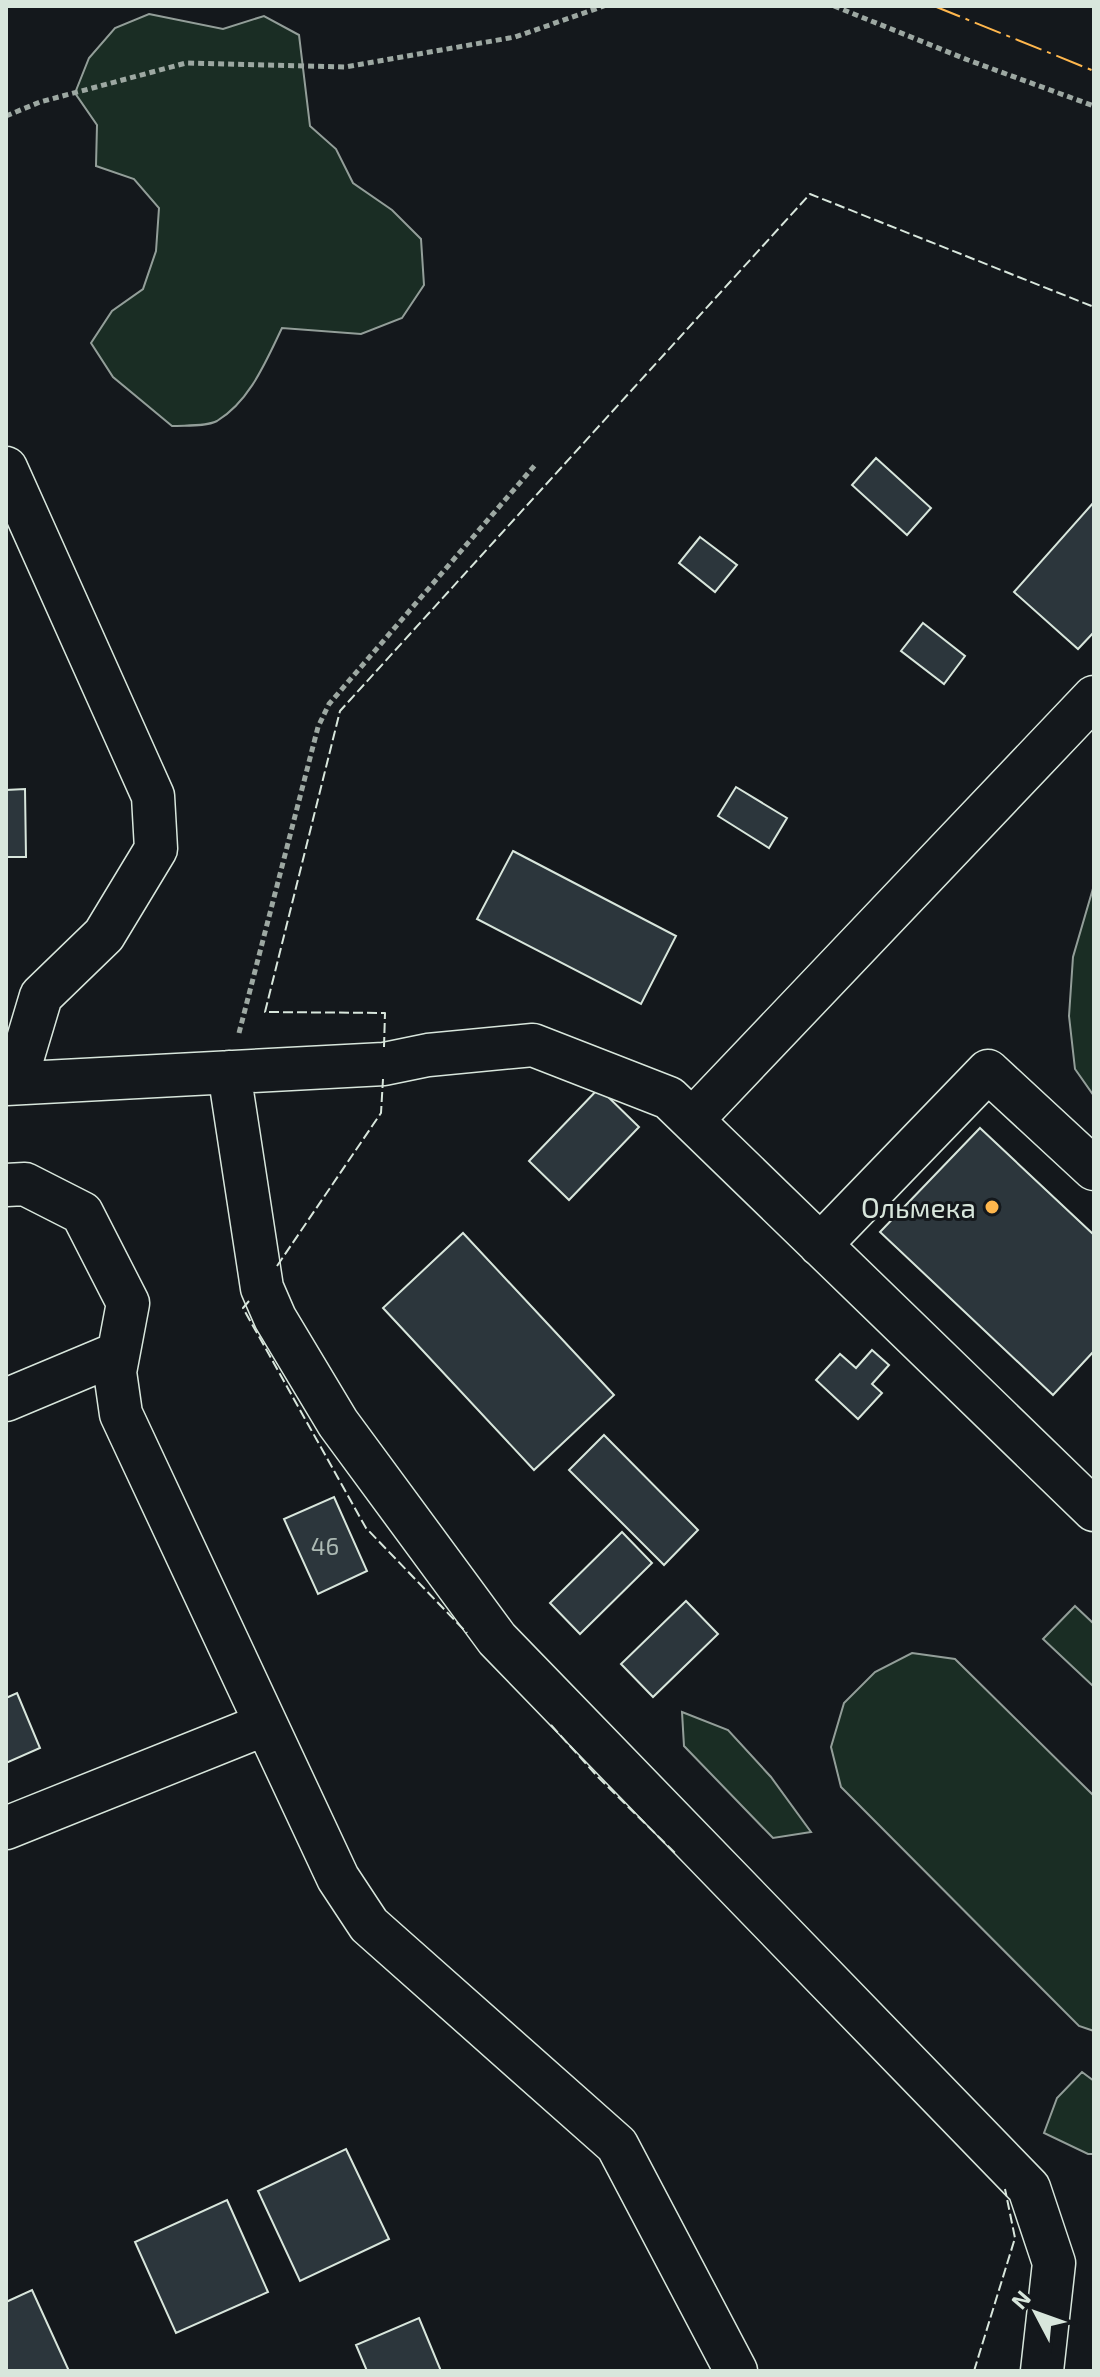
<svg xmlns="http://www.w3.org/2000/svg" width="1100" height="2377" viewBox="0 0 1100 2377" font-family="'Exo 2',sans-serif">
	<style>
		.green { fill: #1a2d24; stroke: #939e99; stroke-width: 2 }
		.building { fill: #2c363c; stroke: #d8e6dc; stroke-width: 2 }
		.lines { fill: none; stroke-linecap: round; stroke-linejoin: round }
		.minor-casing { stroke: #d8e6dc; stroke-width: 45 }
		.path { stroke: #9da8a2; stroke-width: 5; stroke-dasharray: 6 4; stroke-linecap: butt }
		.minor { stroke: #14181c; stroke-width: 42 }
		.fence { stroke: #d8e6dc; stroke-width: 2; stroke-dasharray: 10 4; stroke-linecap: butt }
		.power { stroke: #ffb74d; stroke-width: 2; stroke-dasharray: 28 6 4 6; stroke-linecap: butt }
		.poi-dot { fill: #ffb74d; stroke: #14181c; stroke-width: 3 }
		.labels { text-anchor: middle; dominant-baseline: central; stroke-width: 6; stroke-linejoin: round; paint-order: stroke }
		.number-label { font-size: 24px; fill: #adbab4 }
		.poi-label { font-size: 28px; fill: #d8e6dc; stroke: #14181c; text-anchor: end }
	</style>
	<rect width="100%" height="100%" fill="#14181c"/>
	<path class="green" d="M 149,14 L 223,29 L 264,16 L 299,35 L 310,126 L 336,149 L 353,183 L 392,210 L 421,239 L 424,285 L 402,318 L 361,334 L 282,328 C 266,361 250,401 217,421 C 206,427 185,425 172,426 L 113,377 L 91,343 L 112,311 L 143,289 L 156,251 L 159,208 L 134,179 L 96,166 L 97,125 L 75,93 L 89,58 L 115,28 Z
		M 1094,885 L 1094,1096 L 1075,1069 L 1069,1016 L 1073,957 Z
		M 1075,1606 L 1094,1624 L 1094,1687 L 1043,1639 Z
		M 912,1653 L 955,1659 L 1094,1796 L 1094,2031 L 1079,2026 L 841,1787 L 831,1747 L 844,1703 L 875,1672 Z
		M 682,1712 L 728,1730 L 771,1777 L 811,1832 L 773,1838 L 684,1746 Z
		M 1082,2072 L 1094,2081 L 1094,2154 L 1088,2154 L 1044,2133 L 1057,2098 Z"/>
	<path class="building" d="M 876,458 L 931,508 L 907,535 L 852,485 Z
		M 1094,502 L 1094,632 L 1078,649 L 1014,592 Z
		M 700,537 L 737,565 L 715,592 L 679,563 Z
		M 923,623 L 965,656 L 944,684 L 901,651 Z
		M 736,787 L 787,818 L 769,848 L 718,816 Z
		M 25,789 L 26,857 L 6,857 L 6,790 Z
		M 513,851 L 676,936 L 641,1004 L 477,919 Z
		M 599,1088 L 639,1127 L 569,1200 L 529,1161 Z
		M 980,1128 L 1094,1235 L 1094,1351 L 1053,1395 L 880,1232 Z
		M 463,1233 L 614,1395 L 534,1470 L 383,1308 Z
		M 872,1350 L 889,1365 L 872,1384 L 882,1393 L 858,1419 L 816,1380 L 840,1354 L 856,1368 Z
		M 604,1435 L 698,1530 L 664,1565 L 569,1470 Z
		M 334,1497 L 367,1571 L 318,1594 L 284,1519 Z
		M 622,1532 L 652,1563 L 580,1634 L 550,1603 Z
		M 686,1601 L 718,1634 L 653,1697 L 621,1664 Z
		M 17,1693 L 40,1748 L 6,1763 L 6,1698 Z
		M 346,2149 L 389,2239 L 300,2281 L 258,2191 Z
		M 227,2200 L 268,2292 L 176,2333 L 135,2242 Z
		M 32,2290 L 69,2371 L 6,2371 L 6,2302 Z
		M 419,2318 L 441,2371 L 367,2371 L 356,2345 Z"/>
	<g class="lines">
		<defs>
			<path id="minor" d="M 6,468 L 153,796 L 156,849 L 104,935 L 41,996 L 15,1083
				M 229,1072 L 262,1288 L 275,1318 L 338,1423 L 497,1639 L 1029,2188 L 1054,2263 L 1042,2371
				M 6,1084 L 384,1064 L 428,1055 L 533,1045 L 669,1098 L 1094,1510
				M 692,1120 L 1094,697
				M 6,1185 L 25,1184 L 82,1213 L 128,1303 L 115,1372 L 121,1414 L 338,1878 L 369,1925 L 617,2145 L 736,2371
				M 820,1245 L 988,1071 L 1094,1169
				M 6,1400 L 118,1353
				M 6,1828 L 266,1724"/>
		</defs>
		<use href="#minor" class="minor-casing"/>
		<path class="path" d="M 834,6 L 968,60 L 1094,106
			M 6,116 L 40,102 L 186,63 L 345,67 L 515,37 L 604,6
			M 239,1033 L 318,727 L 329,704 L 536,464"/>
		<use href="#minor" class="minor"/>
		<path class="fence" d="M 384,1047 L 385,1013 L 265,1012 L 340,711 L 810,194 L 1094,307
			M 277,1266 L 381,1113 L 383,1079
			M 249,1301 L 243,1308 L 366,1528 L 467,1633
			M 551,1725 L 598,1777 L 676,1854
			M 974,2371 L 1015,2238 L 1005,2189"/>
		<path class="power" d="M 934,6 L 1094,71"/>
	</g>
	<circle class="poi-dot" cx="992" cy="1207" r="8"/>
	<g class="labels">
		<g class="number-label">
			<text x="325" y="1545">46</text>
		</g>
		<g class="poi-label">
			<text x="976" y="1207">Ольмека</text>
		</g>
	</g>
	<rect width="1100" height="2377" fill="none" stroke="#d8e6dc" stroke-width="16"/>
	<g transform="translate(1036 2313) rotate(311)" stroke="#14181c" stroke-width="6" paint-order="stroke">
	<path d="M0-6L14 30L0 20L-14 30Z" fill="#d8e6dc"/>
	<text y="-12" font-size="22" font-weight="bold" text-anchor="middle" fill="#d8e6dc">N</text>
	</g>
</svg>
